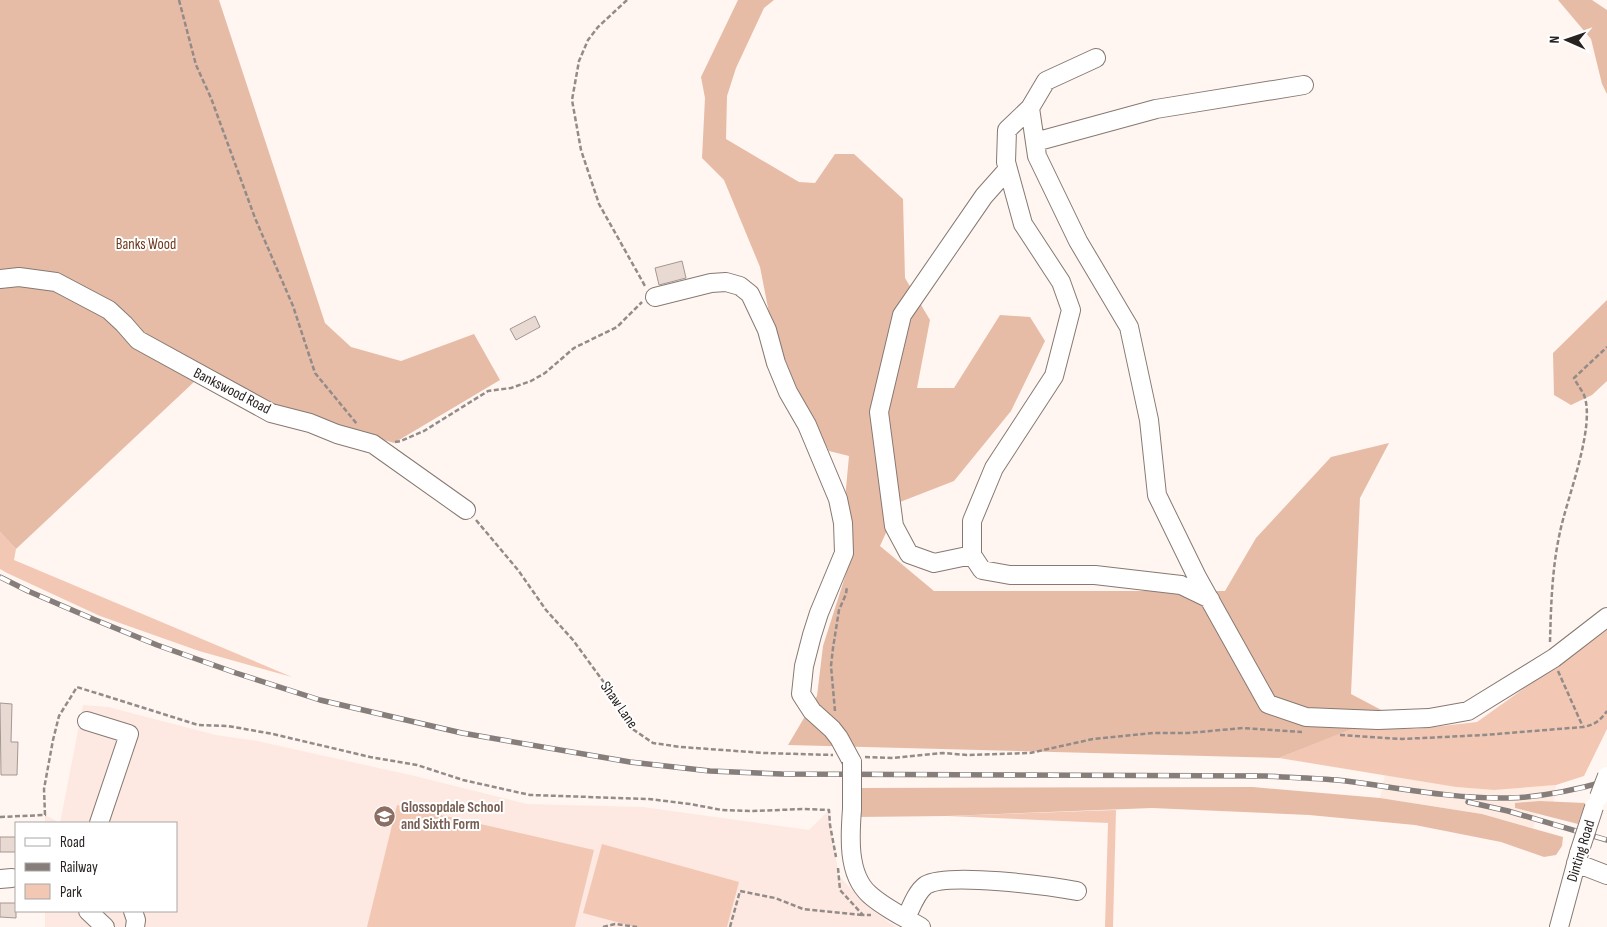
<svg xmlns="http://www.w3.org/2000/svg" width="1607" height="927" viewBox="0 0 1607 927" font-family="'Sofia Sans Condensed',sans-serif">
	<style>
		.built { fill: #feebe2 }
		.education { fill: #fde9e1 }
		.green { fill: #f2c8b5 }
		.forest { fill: #e7bca7 }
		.building { fill: #e8d9d2; stroke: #a59791 }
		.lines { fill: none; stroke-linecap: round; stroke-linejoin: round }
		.minor-casing { stroke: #867972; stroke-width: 20 }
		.path { stroke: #938b88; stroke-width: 2.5; stroke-dasharray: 5 2.5; stroke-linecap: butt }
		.minor { stroke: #fff; stroke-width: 18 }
		.rail-casing { stroke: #867e7b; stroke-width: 5.5 }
		.rail { stroke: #fff; stroke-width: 4; stroke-dasharray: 11; stroke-linecap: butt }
		.minor-bridge-casing { stroke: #867972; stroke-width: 20; stroke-linecap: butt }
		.minor-bridge { stroke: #fff; stroke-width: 18 }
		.labels { text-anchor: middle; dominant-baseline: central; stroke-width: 4; stroke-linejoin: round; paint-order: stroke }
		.park-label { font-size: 15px; fill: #6d371a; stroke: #fff }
		.street-label { font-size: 15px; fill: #282220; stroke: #fff }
		.education-label { font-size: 15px; font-weight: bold; fill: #785e54; stroke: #fff; text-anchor: start }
	</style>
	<rect width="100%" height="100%" fill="#fff5f1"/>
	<path class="built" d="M 1385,775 L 1456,787 L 1494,790 L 1556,785 L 1554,802 L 1540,801 L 1515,808 L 1537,814 L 1533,828 L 1482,814 L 1380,798 Z"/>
	<path class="education" d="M 83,705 L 108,707 L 216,735 L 257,741 L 415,776 L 527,804 L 643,807 L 809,830 L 829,810 L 829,818 L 839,876 L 868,907 L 896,927 L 45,927 L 45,911 L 176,911 L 176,823 L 45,823 L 45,815 L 60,823 Z"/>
	<path class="green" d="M 0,532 L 16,549 L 14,560 L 292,677 L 199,651 L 100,616 L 7,573 L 0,569 Z
		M 1607,629 L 1607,729 L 1584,776 L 1556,785 L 1494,790 L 1456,787 L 1279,758 L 1355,727 L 1416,729 L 1477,722 Z
		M 397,805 L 594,850 L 575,927 L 367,927 Z
		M 1116,810 L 1113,927 L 1105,927 L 1108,823 L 947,816 Z
		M 602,844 L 739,882 L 727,927 L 635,927 L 583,913 Z"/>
	<path class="forest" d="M 0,0 L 219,0 L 325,323 L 351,347 L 401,361 L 474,334 L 500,380 L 394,443 L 194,382 L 16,549 L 0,532 Z
		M 738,0 L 774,0 L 764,8 L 736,68 L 727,96 L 726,139 L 799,182 L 815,183 L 835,154 L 854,154 L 903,199 L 905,278 L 930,320 L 917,388 L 954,388 L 1000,315 L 1030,317 L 1045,341 L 1011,411 L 954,481 L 900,502 L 880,546 L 934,591 L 1225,591 L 1256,538 L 1331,457 L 1389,443 L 1360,498 L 1351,694 L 1389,714 L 1279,758 L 788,745 L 817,696 L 823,646 L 850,561 L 845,499 L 849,456 L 829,451 L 794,382 L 771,323 L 760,267 L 724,180 L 702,158 L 705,98 L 701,77 Z
		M 1558,0 L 1592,0 L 1607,10 L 1607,94 L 1602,84 L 1591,39 Z
		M 1607,300 L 1607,381 L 1592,395 L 1571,405 L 1554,395 L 1553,353 Z
		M 1253,787 L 1380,798 L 1482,814 L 1563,837 L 1562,846 L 1556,855 L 1544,857 L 1501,842 L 1415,825 L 1309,815 L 1152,808 L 947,816 L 858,817 L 858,788 Z
		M 1540,801 L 1585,803 L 1578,824 L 1515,808 L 1515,803 Z"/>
	<path class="building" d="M 682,261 L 686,278 L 659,285 L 655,268 Z
		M 535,316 L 540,327 L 516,340 L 510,329 Z
		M 0,703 L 12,704 L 11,742 L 18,742 L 17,775 L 1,775 Z
		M 0,837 L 16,837 L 16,852 L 0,852 Z
		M 0,903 L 16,903 L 16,918 L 0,917 Z"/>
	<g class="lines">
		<defs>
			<path id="minor" d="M 1096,58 L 1046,81 L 1030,108 L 1037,156 L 1078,241 L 1129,327 L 1149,420 L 1157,495 L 1197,577 L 1268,704 L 1306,717 L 1378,720 L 1429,718 L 1468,711 L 1554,658 L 1607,617
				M 1030,108 L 1007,130 L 1006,162 L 1023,224 L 1061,282 L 1071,310 L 1054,376 L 994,468 L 972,521 L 972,555 L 982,570 L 1010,575 L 1095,575 L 1181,585 L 1210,599
				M 1035,142 L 1156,109 L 1304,85
				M 0,279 L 19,277 L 56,282 L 109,310 L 124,324 L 138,340 L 271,413 L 310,423 L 337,434 L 373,444 L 466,510
				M 655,297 L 711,283 L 726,282 L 740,286 L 750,294 L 767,330 L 776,363 L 788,392 L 807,425 L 838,499 L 843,523 L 844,553 L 819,613 L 812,635 L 804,666 L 801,694 L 812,711 L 832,729 L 839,738 L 852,762
				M 972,555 L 934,563 L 909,554 L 894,526 L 879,412 L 902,315 L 984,196 L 1008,169
				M 87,721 L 129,734 L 99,823
				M 852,809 C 850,835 847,874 869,894 C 884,908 904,917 921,927
				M 1576,863 L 1607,875
				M 0,879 L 12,878
				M 88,911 L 105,927
				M 133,911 L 136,920 L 135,927
				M 906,918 C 911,908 916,892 926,885 C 948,872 1050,886 1077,891
				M 1559,927 L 1579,853"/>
		</defs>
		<use href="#minor" class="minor-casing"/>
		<path class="path" d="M 179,0 L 196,65 L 211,98 L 255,218 L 293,306 L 315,373 L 357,424
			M 627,0 L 598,27 L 588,40 L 579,61 L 572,100 L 581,150 L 599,204 L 645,286
			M 395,442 L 401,441 L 424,431 L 488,391 L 511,388 L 531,381 L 545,373 L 574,348 L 617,327 L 642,302
			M 476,520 L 518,570 L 546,610 L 573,640 L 616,699 L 631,728 L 653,743 L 681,747 L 764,753 L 833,755
			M 1550,642 C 1551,605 1552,568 1560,532 C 1567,498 1596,426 1584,395 C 1581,389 1577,384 1574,378 L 1607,347
			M 1558,671 L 1583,727
			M 835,711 L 831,666 L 833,648 L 839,610 L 846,594 L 847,586
			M 1340,735 L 1402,739 L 1484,735 L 1583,727 C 1594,725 1600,721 1607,711
			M 865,757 L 893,758 L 943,753 L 967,755 L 1030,753 L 1093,739 L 1153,733 L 1188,733 L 1243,728 L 1302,732
			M 0,817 L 45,815 L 44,789 L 53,740 L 59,716 L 77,687 L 198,725 L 228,726 L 273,734 L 370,757 L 417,765 L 463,780 L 530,795 L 649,799 L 690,804 L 722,810 L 753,811 L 804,809 L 829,810 L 830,825 L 836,857
			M 838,868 L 840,890 L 863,915 L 871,915
			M 603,927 L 615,924 L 637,927
			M 730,927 L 740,891 L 775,898 L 803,909 L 863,915"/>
		<use href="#minor" class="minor"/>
		<defs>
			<path id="rail" d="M 0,577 L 28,591 L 93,619 L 157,645 L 236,673 L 320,700 L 462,733 L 630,762 L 710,771 L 782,774 L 1266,776 C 1292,778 1320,778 1346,781 C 1400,788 1454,799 1509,798 C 1542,797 1576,790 1607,781
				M 1468,802 L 1508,811 L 1607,840"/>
		</defs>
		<use href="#rail" class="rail-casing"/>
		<use href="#rail" class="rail"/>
		<defs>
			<path id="minor-bridge" d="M 1599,797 L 1607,776
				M 852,809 L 852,762
				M 1579,853 L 1594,807"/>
		</defs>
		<use href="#minor-bridge" class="minor-bridge-casing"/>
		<use href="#minor-bridge" class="minor-bridge"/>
	</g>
	<defs>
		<symbol id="school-disc" viewBox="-11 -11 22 22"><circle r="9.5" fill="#8d6e63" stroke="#fff"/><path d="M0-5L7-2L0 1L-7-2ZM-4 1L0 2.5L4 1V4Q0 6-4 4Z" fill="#fff"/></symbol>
	</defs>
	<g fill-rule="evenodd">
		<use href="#school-disc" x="372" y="804" width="25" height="25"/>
	</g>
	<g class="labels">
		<g class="park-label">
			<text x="146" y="244">Banks Wood</text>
		</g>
		<g class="street-label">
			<text transform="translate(232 391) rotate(27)">Bankswood Road</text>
			<text transform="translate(619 705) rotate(55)">Shaw Lane</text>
			<text transform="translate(1581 851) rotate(-73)">Dinting Road</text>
		</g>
		<g class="education-label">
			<text x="401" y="807">Glossopdale School<tspan x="401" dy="17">and Sixth Form</tspan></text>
		</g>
	</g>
	<rect x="15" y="822" width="162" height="90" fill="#ffffff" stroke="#a9a7a6"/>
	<rect x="25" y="838" width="25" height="8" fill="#ffffff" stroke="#a9a7a6"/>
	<text x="60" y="847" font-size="15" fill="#282220">Road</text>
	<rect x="25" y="863" width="25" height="8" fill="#867e7b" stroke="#a9a7a6"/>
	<text x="60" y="872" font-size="15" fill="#282220">Railway</text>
	<rect x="25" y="884" width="25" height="15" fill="#f2c8b5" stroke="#a9a7a6"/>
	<text x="60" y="897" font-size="15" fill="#282220">Park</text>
	<g transform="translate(1567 40) rotate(272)" stroke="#ffffff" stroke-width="4" paint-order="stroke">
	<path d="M0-4L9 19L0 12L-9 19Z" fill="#282220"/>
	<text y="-8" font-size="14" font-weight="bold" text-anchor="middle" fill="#282220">N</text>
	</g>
</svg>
